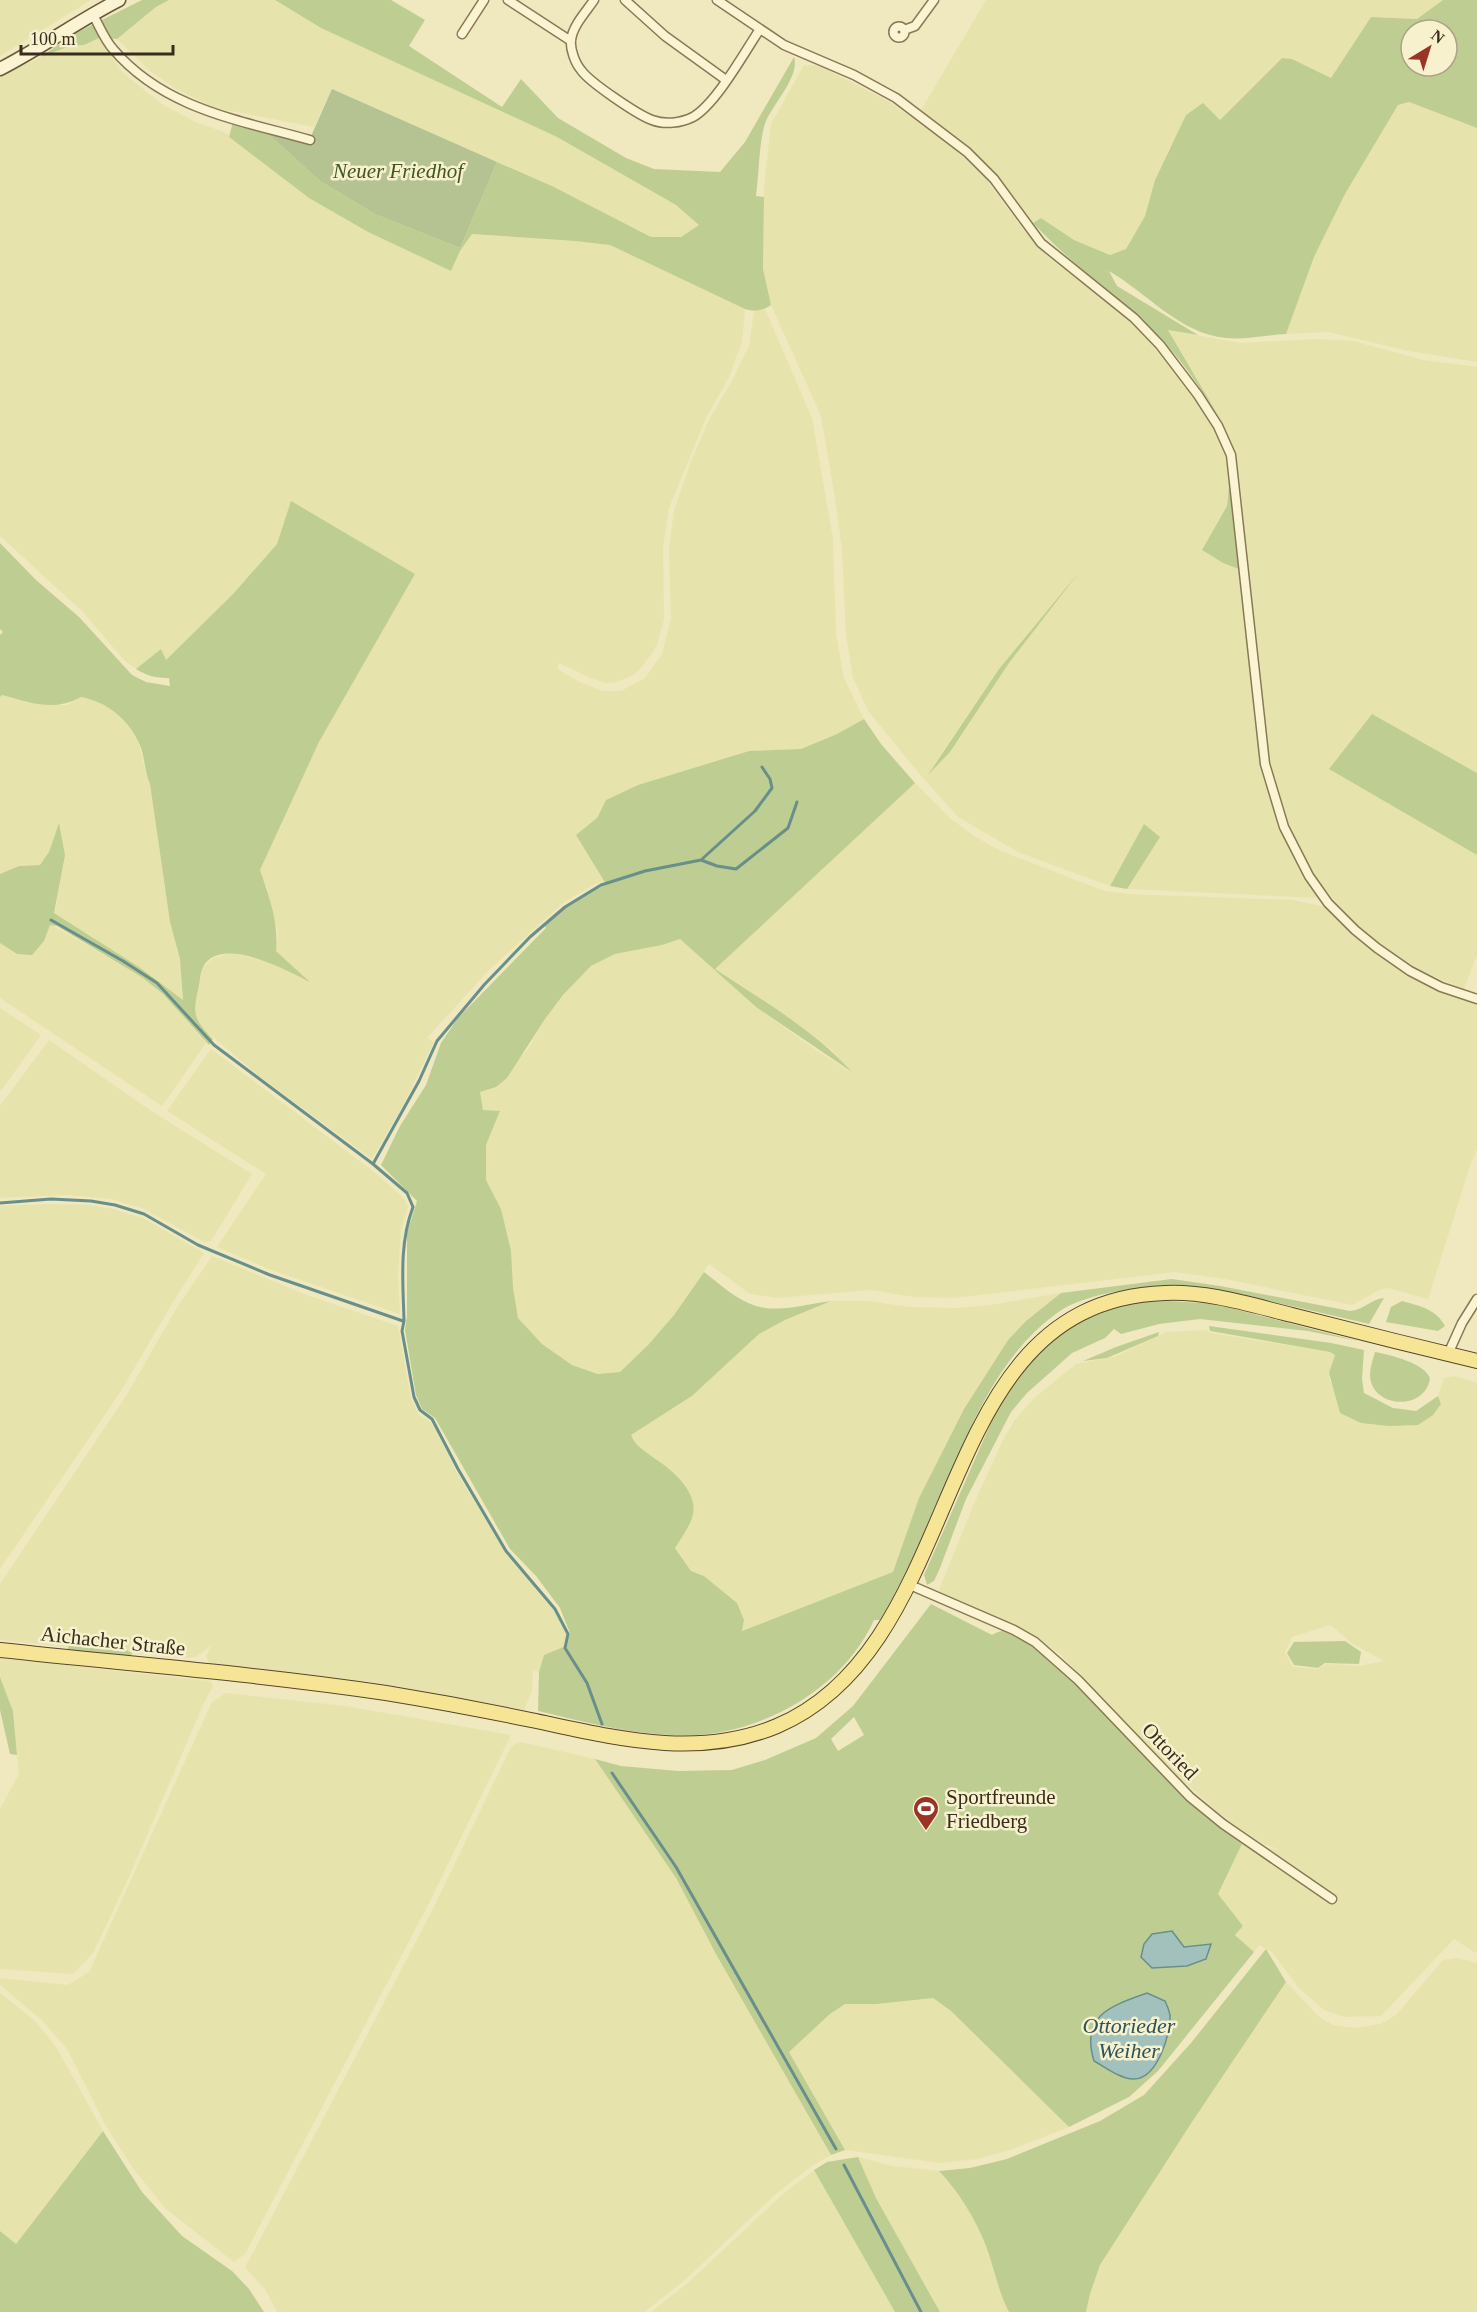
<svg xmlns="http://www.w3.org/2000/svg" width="1477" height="2312" viewBox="0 0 1477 2312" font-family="Georgia,serif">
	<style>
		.farmland { fill: #e6e4ac; fill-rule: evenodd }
		.green { fill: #bece92; fill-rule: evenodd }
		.cemetery { fill: #b5c292 }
		.water { fill: #a2c1bc; stroke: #698f8b; stroke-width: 1.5 }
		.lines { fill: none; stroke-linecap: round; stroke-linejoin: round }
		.stream { stroke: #698f8b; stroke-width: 3 }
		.street-casing { stroke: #897856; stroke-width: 11 }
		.secondary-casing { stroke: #6a593a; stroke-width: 15 }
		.primary-casing { stroke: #56452b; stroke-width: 16 }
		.street { stroke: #faf4d2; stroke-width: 8 }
		.secondary { stroke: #faf4d2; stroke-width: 12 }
		.primary { stroke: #f5e594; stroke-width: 14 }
		.labels { text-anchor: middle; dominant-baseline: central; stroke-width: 5; stroke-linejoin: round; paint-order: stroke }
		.park-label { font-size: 21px; font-style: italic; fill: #415521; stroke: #f7f1ce }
		.street-label { font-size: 21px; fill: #382d1c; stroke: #f7f1ce }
		.poi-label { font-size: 21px; fill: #382d1c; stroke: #f7f1ce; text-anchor: start }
		.water-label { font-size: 22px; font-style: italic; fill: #2a5458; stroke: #f7f1ce }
	</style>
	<rect width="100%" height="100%" fill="#f0e8bf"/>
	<path class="farmland" d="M 0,0 L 91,0 L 0,56 Z
		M 169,0 L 275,0 L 321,28 L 557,137 L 676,205 L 699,225 L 681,237 L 651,237 L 552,186 L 332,89 L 314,127 L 215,108 L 176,89 L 150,71 L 117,39 L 156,7 Z
		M 986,0 L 1443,0 L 1417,19 L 1371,17 L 1331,78 L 1292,59 L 1282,58 L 1220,120 L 1170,147 L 1155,180 L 1145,216 L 1126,249 L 1110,255 L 1074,240 L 1041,218 L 1033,223 L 994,171 L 970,147 L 921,110 Z
		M 99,38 L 122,72 L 163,105 L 198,123 L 224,132 L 309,198 L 368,232 L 451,271 L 460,251 L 472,234 L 575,241 L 610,245 L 745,309 L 742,342 L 729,377 L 706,418 L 669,508 L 663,548 L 664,620 L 657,644 L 651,655 L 638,671 L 630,677 L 616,682 L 606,683 L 588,677 L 559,663 L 557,669 L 580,682 L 603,691 L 621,691 L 645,678 L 662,654 L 671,618 L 669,550 L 674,511 L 691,461 L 709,420 L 733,379 L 749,346 L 754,312 L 765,309 L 812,418 L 833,539 L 836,634 L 844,678 L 864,719 L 837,734 L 801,749 L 749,751 L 638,785 L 606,800 L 597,818 L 577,835 L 605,881 L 595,884 L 563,903 L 533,930 L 489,970 L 427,1038 L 434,1042 L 402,1107 L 372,1159 L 260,1077 L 198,1024 L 193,1010 L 203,967 L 213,958 L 232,953 L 269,962 L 308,980 L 276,951 L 278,934 L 267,888 L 260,870 L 319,742 L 415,574 L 284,522 L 277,544 L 233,594 L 166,661 L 161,649 L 136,669 L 124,660 L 83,612 L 0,536 L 0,77 L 41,57 L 70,46 L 84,45 Z
		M 804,65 L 820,66 L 888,101 L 947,142 L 985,178 L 1023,229 L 1047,256 L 1109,303 L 1150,341 L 1181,380 L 1219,434 L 1228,461 L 1230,477 L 1227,506 L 1202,550 L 1223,563 L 1241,570 L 1263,764 L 1270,794 L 1281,827 L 1294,857 L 1320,898 L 1127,889 L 1144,825 L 1110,886 L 1018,852 L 958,817 L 922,777 L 869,712 L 853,678 L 846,635 L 842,550 L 835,498 L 821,416 L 771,305 L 763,269 L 764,187 L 771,124 ZM 1061,594 L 1009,663 L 950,752 L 932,771 L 999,669 Z
		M 1409,102 L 1477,128 L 1477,362 L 1409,351 L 1328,332 L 1286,334 L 1314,257 L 1345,194 L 1398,105 Z
		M 1168,330 L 1240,343 L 1318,339 L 1353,341 L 1423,360 L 1477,367 L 1477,773 L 1372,714 L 1329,769 L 1477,855 L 1477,954 L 1464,989 L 1426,973 L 1398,959 L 1352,921 L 1313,875 L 1287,826 L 1267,758 L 1257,671 L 1241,489 L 1235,453 L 1219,417 Z
		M 2,695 L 39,705 L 67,705 L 81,697 L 93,699 L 110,707 L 125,722 L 139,743 L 146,774 L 150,784 L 170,922 L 180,959 L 183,1000 L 139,967 L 54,913 L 57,904 L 59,825 L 49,853 L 40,865 L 19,866 L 0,874 L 0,697 Z
		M 915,783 L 951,819 L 974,836 L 1001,851 L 1104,891 L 1128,894 L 1293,900 L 1326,907 L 1375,950 L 1438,989 L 1460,999 L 1477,1003 L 1477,1149 L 1471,1163 L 1428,1299 L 1388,1288 L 1381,1289 L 1352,1305 L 1225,1279 L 1175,1272 L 954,1298 L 914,1297 L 870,1290 L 777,1298 L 750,1294 L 709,1264 L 674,1315 L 649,1344 L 620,1372 L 601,1374 L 572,1365 L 542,1344 L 518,1318 L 501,1209 L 486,1180 L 486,1145 L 500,1112 L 483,1110 L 479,1092 L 496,1087 L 528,1049 L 545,1019 L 563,995 L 591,966 L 615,954 L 662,945 L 680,939 L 714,969 ZM 719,973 L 792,1020 L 832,1050 L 849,1071 L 819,1052 L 756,1007 Z
		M 50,924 L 143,978 L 163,994 L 206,1043 L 162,1106 L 0,998 L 0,943 L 17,954 L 44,941 Z
		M 0,1008 L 41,1035 L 0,1092 Z
		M 49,1040 L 150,1110 L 252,1174 L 211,1241 L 204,1242 L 144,1209 L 111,1199 L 68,1195 L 0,1198 L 0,1106 Z
		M 211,1049 L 374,1172 L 403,1197 L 408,1207 L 401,1230 L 398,1277 L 400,1314 L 271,1270 L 217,1247 L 266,1174 L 167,1111 Z
		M 49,1204 L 90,1205 L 113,1209 L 143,1218 L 204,1253 L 170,1307 L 121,1391 L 0,1569 L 0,1206 Z
		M 212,1256 L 304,1294 L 398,1326 L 411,1399 L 419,1415 L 431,1422 L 456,1471 L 505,1552 L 554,1611 L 567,1635 L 564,1647 L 545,1655 L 539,1672 L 533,1669 L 532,1691 L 524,1710 L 378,1683 L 209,1663 L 206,1656 L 212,1645 L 196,1657 L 186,1658 L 132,1653 L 124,1649 L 73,1643 L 67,1647 L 0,1640 L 0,1584 L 126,1396 L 176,1309 Z
		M 1061,1293 L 1026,1321 L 1008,1340 L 964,1409 L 932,1472 L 893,1573 L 742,1631 L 744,1620 L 737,1603 L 704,1576 L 691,1571 L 675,1547 L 693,1515 L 692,1499 L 689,1492 L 683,1485 L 634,1443 L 631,1435 L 692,1396 L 759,1334 L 785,1320 L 831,1301 L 868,1301 L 911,1307 L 955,1308 L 990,1305 Z
		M 1205,1330 L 1211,1333 L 1330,1352 L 1335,1355 L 1329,1373 L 1330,1381 L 1389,1426 L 1441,1404 L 1438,1396 L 1444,1378 L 1454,1376 L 1477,1383 L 1477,1952 L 1474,1952 L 1454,1939 L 1381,2016 L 1344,2017 L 1324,2010 L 1298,1987 L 1272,1952 L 1259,1945 L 1254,1952 L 1235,1935 L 1243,1926 L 1218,1894 L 1242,1844 L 1280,1850 L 1262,1843 L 1227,1820 L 1166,1766 L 1059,1653 L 1017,1626 L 943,1597 L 939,1590 L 973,1506 L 1002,1442 L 1014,1421 L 1033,1399 L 1076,1364 L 1114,1357 L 1166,1332 ZM 1330,1625 L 1353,1644 L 1384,1661 L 1360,1666 L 1327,1664 L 1318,1669 L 1293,1667 L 1285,1652 L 1292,1637 Z
		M 0,1658 L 210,1681 L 213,1686 L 203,1705 L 129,1877 L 93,1953 L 73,1974 L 0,1969 L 0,1809 L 19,1774 L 13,1711 L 0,1677 Z
		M 226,1693 L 345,1706 L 511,1735 L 427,1907 L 245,2254 L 234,2262 L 166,2209 L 132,2167 L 106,2126 L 67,2049 L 42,2020 L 0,1985 L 0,1978 L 68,1985 L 89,1972 L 212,1702 Z
		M 521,1742 L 595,1759 L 676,1878 L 717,1956 L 831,2155 L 812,2166 L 778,2192 L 685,2280 L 644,2312 L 277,2312 L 265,2289 L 245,2268 L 433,1909 L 511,1747 L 515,1744 Z
		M 1457,1958 L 1477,1963 L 1477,2312 L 1086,2312 L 1090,2294 L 1100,2265 L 1192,2122 L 1286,1982 L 1318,2016 L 1333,2025 L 1355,2028 L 1381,2024 L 1397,2014 L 1443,1960 Z
		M 0,1993 L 33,2019 L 56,2047 L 103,2131 L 16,2244 L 0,2231 Z
		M 923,1998 L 933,1998 L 951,2011 L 1069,2127 L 1013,2149 L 978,2159 L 940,2163 L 845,2150 L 789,2052 L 830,2014 L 845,2004 L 877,2004 Z
		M 858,2157 L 892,2166 L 939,2171 L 955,2188 L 970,2212 L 986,2246 L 994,2274 L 1009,2312 L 940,2312 L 876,2198 Z
		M 814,2170 L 895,2312 L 651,2312 L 689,2282 L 782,2195 Z"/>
	<path class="green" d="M 142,0 L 169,0 L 156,7 L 117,39 L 99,38 L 84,45 L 70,46 L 41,57 L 72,35 Z
		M 275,0 L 391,0 L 425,20 L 409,46 L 502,107 L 521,79 L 558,118 L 626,158 L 654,169 L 720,172 L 745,142 L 794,57 C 800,76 774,103 766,121 C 759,138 759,176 756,196 L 764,197 L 763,269 L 771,305 C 762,311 755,312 745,309 L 610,245 L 575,241 L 472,234 L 460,251 L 451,271 L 368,232 L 309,198 L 229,137 L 233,122 L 265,131 L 320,181 L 375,214 L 460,248 L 497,162 L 552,186 L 651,237 L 681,237 L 699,225 L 676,205 L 557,137 L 321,28 Z
		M 1443,0 L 1477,0 L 1477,128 L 1409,102 L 1398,105 L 1345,194 L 1314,257 L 1286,334 C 1267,335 1245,340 1226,338 C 1180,334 1146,292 1109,271 L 1117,286 L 1198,335 L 1168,330 L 1219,417 C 1204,395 1189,370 1171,350 C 1128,305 1076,269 1033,223 L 1041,218 L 1074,240 L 1110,255 L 1126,249 L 1145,216 L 1155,180 L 1186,115 L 1203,103 L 1220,120 L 1282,58 L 1292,59 L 1331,78 L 1371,17 L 1417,19 ZM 1411,30 L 1447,30 L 1447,66 L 1411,66 Z
		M 1230,477 L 1241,570 L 1223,563 L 1202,550 L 1227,506 Z
		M 291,501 L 415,574 L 319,742 L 260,870 C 269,896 279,923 276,951 L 310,982 C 288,971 221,934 203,967 C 200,973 200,983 198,990 C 192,1016 195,1020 213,1039 L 209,1045 L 163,994 L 143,978 L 57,926 L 50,925 L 44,941 L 32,955 L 17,954 L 0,943 L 0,874 L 19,866 L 40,865 L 49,852 L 59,823 L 65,855 L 54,913 L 139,967 L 183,1000 L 180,959 L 170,922 L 150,784 C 144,771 145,755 139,743 C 127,718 107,702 81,697 C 54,712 31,703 2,695 L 0,697 L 0,635 L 3,632 L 0,629 L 0,543 L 36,580 L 79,617 L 132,675 L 146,682 L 170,686 L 169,678 C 156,678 147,676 136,669 L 161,649 L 166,660 L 233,594 L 277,544 Z
		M 1080,571 L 1009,663 L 950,752 L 928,775 L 999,669 Z
		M 1372,714 L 1477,773 L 1477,855 L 1329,769 Z
		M 864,719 L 881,744 L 915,783 L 715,969 C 763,1001 813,1029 852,1072 L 756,1007 L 680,939 L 662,945 L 615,954 L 591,966 L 563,995 L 545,1019 L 507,1078 L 496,1087 L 480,1092 L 483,1110 L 500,1111 L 486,1145 L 486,1180 L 501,1209 L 511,1251 L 513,1287 L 518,1318 L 542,1344 L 572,1365 L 598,1374 L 620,1372 L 649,1344 L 674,1315 L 704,1272 C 720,1284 736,1300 756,1306 C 779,1313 808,1304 831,1301 L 785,1320 L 759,1334 L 692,1396 L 631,1435 C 635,1446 645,1451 654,1458 C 671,1469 698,1491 693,1514 C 691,1525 681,1538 675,1548 L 691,1571 L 704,1576 L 737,1603 L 744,1620 L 742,1631 L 893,1572 L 919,1498 L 964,1409 L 1008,1340 L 1026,1321 L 1061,1293 L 1172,1279 L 1220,1286 L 1350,1311 C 1363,1310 1372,1299 1384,1298 L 1369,1324 C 1325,1314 1281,1303 1236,1295 C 1216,1291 1194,1285 1173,1285 C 1145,1285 1087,1294 1063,1309 C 993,1355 964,1444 931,1517 C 916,1551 900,1585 884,1620 L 874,1620 C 840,1695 749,1741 669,1735 C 625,1733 581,1721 538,1711 L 539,1672 L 544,1655 L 566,1646 L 570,1633 L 560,1608 L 536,1576 L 510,1549 L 435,1418 L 422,1409 L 416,1395 L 405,1330 L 407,1316 L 407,1233 L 417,1201 L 381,1165 L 400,1126 L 426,1085 L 441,1043 L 458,1018 L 546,928 L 544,925 L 565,907 L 606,884 L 576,835 L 597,818 L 606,800 L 638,785 L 749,751 L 801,749 L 837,734 Z
		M 1144,824 L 1160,837 L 1127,889 L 1110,886 Z
		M 1170,1301 L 1215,1304 L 1358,1341 L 1308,1331 L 1200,1319 L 1159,1324 L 1121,1334 L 1114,1329 L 1105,1338 L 1072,1353 L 1027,1393 L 1011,1412 L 966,1499 L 940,1568 L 934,1581 L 927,1585 L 924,1575 L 998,1407 L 1023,1368 L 1068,1328 L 1098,1313 L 1132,1302 Z
		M 1402,1301 C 1420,1306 1436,1309 1445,1326 L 1438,1331 L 1386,1322 L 1391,1307 Z
		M 1209,1326 L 1331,1343 L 1364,1350 L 1362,1379 L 1364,1393 L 1393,1408 L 1416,1411 L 1438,1396 L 1441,1404 L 1433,1415 L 1418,1425 L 1389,1426 L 1361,1423 L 1340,1413 L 1329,1373 L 1335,1355 L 1330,1352 L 1210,1331 Z
		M 1159,1332 L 1158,1336 L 1107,1358 L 1083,1361 L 1116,1347 Z
		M 1375,1352 C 1390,1355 1426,1363 1430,1379 C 1424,1412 1371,1408 1370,1375 C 1370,1368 1373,1359 1375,1352 Z
		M 931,1604 L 992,1635 C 997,1632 1002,1630 1009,1631 C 1049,1641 1126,1739 1159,1771 C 1185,1796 1214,1820 1242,1844 L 1218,1894 L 1243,1926 L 1235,1935 L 1254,1952 L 1158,2071 L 1129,2097 L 1069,2127 L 951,2011 L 933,1998 L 877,2004 L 845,2004 L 830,2014 L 789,2052 L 845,2150 L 831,2155 L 717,1956 L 676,1878 L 595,1759 L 621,1766 L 678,1771 L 732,1770 L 765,1760 L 816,1738 L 853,1706 ZM 854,1717 L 864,1735 L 838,1751 L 831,1739 Z
		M 1345,1641 L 1361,1652 L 1359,1664 L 1325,1663 L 1318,1668 L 1294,1665 L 1287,1653 L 1294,1642 Z
		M 73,1643 L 124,1649 L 132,1653 L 130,1659 L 66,1651 L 70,1644 Z
		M 0,1677 L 13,1711 L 17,1755 L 10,1754 L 0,1710 Z
		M 1266,1949 L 1286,1982 L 1192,2122 L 1100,2265 L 1090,2294 L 1086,2312 L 1009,2312 C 998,2291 994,2268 986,2246 C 975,2218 959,2192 939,2171 L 970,2168 L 1007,2159 L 1100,2121 L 1144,2095 L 1191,2043 Z
		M 103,2131 L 142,2192 L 182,2236 L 232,2271 L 249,2289 L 264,2312 L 0,2312 L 0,2231 L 16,2244 Z
		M 858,2157 L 876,2198 L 940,2312 L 895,2312 L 814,2170 L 827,2162 Z"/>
	<path class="cemetery" d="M 332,89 L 497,162 L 460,248 L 375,214 L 320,181 L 265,131 L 308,143 Z"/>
	<path class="water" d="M 1172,1931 L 1184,1947 L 1211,1944 L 1206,1959 L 1187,1966 L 1152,1968 L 1141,1957 L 1144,1944 L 1152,1934 Z
		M 1147,1993 L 1165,2001 C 1167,2005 1169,2010 1170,2015 C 1171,2034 1157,2080 1133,2079 C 1121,2079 1105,2067 1094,2061 C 1080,2015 1111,2006 1147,1993 Z"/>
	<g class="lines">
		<path class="stream" d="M 701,860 L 717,866 L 736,869 L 788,828 L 797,802
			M 51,920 L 123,961 L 157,983 L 214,1045 L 373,1164
			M 0,1203 L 51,1199 L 91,1201 L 115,1205 L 144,1214 L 198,1245 L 270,1275 L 403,1321
			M 602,1724 L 587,1683 L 565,1648 L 568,1634 L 555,1609 L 506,1551 L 458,1469 L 432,1419 L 420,1410 L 414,1397 L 402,1331 L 404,1321 C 403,1282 399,1244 413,1207 L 407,1193 L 373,1164 L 419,1081 L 437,1041 L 484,985 L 530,937 L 565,907 L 601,885 L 645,871 L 701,860 L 755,811 L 772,788 L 770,779 L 762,767
			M 612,1773 L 676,1867 L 836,2149
			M 844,2165 L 921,2312"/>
		<defs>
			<path id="street" d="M 508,0 L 571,41
				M 594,0 C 586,12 573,25 571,40 C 570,49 575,63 581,70 C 589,82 638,115 652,120 C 665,125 681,123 693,117 C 716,104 744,53 760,29
				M 625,0 L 665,36 L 726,80
				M 717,0 L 784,45 L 854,75 L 896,98 L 967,152 L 994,179 L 1041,243 L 1134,318 L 1160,345 L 1198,395 L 1218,426 L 1231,455 L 1265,764 L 1284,827 L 1309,876 L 1328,903 L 1355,930 L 1377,948 L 1410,971 L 1441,987 L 1477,999
				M 92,13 C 99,25 104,39 113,49 C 164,109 239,120 310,140
				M893.5 32a5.5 5.5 0 1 1 11 0a5.5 5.5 0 1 1-11 0Z
				M 904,30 L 915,26 L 934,0
				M 462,34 L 484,0
				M 1448,1354 L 1462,1323 L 1477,1299
				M 910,1585 L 1014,1630 L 1035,1642 L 1078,1680 L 1190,1797 L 1223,1824 L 1332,1899"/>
			<path id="secondary" d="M 0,69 C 41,48 78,21 119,0"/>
			<path id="primary" d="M 0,1650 C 129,1664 258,1674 386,1693 C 435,1701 483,1710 531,1720 C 612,1737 696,1760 777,1726 C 974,1642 924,1301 1165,1293 C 1208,1291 1251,1305 1292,1315 C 1354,1331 1415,1346 1477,1361"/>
		</defs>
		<use href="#street" class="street-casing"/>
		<use href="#secondary" class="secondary-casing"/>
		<use href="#primary" class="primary-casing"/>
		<use href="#street" class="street"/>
		<use href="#secondary" class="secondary"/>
		<use href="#primary" class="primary"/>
	</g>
	<defs>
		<symbol id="stadium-pin" viewBox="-11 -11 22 30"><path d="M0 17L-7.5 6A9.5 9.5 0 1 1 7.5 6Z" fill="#9a3424" stroke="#f7f1ce"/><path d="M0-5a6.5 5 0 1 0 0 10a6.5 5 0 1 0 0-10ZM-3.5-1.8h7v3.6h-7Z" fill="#fff"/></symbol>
	</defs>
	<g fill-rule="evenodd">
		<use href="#stadium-pin" x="911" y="1794" width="30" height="40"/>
	</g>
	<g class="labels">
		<g class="park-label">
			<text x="398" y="171">Neuer Friedhof</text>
		</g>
		<g class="street-label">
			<text transform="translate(113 1641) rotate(6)">Aichacher Straße</text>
			<text transform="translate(1170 1751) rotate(46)">Ottoried</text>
		</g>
		<g class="poi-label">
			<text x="946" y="1797">Sportfreunde<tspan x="946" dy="24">Friedberg</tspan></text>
		</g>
		<g class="water-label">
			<text x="1129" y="2025">Ottorieder<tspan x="1129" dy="25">Weiher</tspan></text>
		</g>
	</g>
	<g transform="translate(1429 48) rotate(38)"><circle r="28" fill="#f7f1ce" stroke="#aba387" stroke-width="1.5"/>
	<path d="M0-4.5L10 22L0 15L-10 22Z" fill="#9a3424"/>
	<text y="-9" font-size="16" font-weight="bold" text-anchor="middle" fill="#382d1c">N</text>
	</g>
	<path d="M21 45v9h152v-9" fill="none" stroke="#382d1c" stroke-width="3"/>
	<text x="30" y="45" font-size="18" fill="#382d1c" stroke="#f7f1ce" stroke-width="4.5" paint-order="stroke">100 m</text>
</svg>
